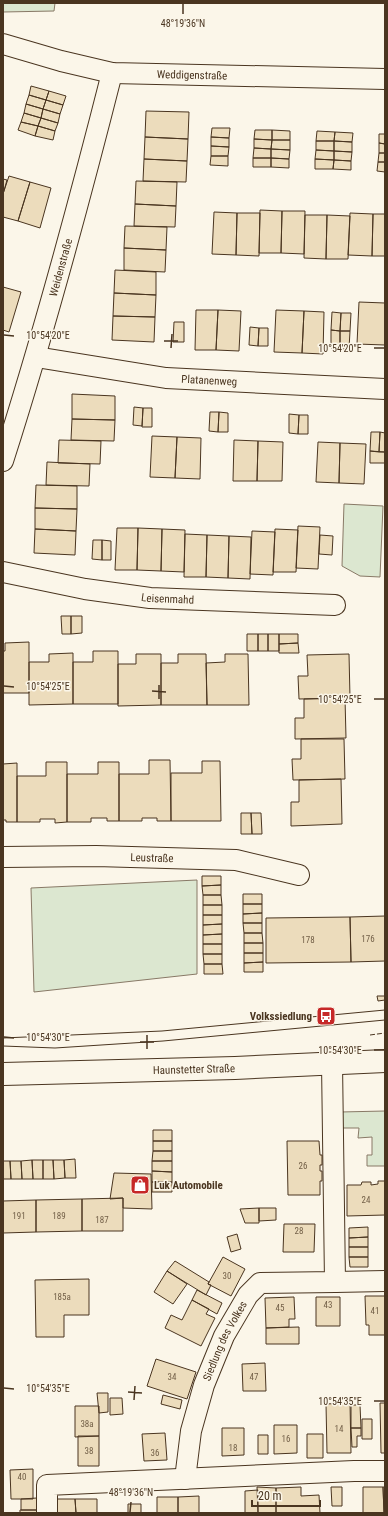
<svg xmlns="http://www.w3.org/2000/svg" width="388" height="1516" viewBox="0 0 388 1516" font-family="'Roboto Condensed',sans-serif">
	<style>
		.green { fill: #dce7d0; stroke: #887966 }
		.building { fill: #ecdcbc; stroke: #4a3520 }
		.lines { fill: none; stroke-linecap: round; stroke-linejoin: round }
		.street-casing { stroke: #4a3520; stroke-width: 22 }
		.secondary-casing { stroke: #4a3520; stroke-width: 24 }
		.street { stroke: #fbf6e9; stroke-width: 20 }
		.secondary { stroke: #fbf6e9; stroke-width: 22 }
		.tram { stroke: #4a3520; stroke-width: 1 }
		.fence { stroke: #4a3520; stroke-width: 1; stroke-dasharray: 5 2; stroke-linecap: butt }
		.ticks { fill: none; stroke: #4a3520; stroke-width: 1.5 }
		.labels { text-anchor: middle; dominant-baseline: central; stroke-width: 3; stroke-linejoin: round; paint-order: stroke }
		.number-label { font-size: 9px; fill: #725f47 }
		.street-label { font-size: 11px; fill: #4a3520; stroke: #fbf6e9 }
		.poi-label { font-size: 11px; font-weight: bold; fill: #4a3520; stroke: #fbf6e9; text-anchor: end }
		.ticks-label { font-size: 10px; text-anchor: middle; fill: #4a3520; stroke: #fbf6e9; stroke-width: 3; stroke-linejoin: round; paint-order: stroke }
	</style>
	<rect width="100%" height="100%" fill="#fbf6e9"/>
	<path class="green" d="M 3,3 L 55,3 L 54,11 L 3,12 Z
		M 344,504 L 383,506 L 380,577 L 360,576 L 342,566 Z
		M 197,880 L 197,974 L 34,992 L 31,888 Z
		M 385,1111 L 385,1166 L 367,1166 L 367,1155 L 372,1155 L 372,1137 L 358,1138 L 359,1128 L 340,1128 L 340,1112 Z"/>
	<path class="building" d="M 31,86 L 49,91 L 46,100 L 29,95 Z
		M 49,91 L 66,96 L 63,105 L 46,100 Z
		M 29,95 L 46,100 L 43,109 L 26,104 Z
		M 46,100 L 63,105 L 60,114 L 43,109 Z
		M 26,104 L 43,109 L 41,118 L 24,113 Z
		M 43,109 L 60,114 L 58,123 L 41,118 Z
		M 146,111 L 189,112 L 188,139 L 145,137 Z
		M 24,113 L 41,118 L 38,126 L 21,122 Z
		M 41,118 L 58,123 L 55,131 L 38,126 Z
		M 21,122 L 38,126 L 35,136 L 18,130 Z
		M 38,126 L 55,131 L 53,140 L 35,136 Z
		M 212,128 L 230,128 L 229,138 L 211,137 Z
		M 255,130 L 272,130 L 272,140 L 254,139 Z
		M 272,130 L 290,131 L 290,140 L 272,140 Z
		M 317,131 L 335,132 L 334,141 L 316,141 Z
		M 335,132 L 353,133 L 352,142 L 334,141 Z
		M 379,134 L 385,134 L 385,144 L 379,143 Z
		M 145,137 L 188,139 L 187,161 L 144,159 Z
		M 211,137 L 229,138 L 229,147 L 211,146 Z
		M 254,139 L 272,140 L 271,149 L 254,148 Z
		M 272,140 L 290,140 L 290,150 L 271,149 Z
		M 316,141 L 334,141 L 334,151 L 316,150 Z
		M 334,141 L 352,142 L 352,152 L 334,151 Z
		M 379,143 L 385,144 L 385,153 L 379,153 Z
		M 211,146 L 229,147 L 228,156 L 211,156 Z
		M 254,148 L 271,149 L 271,158 L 253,158 Z
		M 271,149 L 290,150 L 289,159 L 271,158 Z
		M 316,150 L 334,151 L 334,160 L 315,159 Z
		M 334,151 L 352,152 L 351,161 L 334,160 Z
		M 379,153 L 385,153 L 385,162 L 378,162 Z
		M 211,156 L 228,156 L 228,166 L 210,165 Z
		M 253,158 L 271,158 L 271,167 L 253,167 Z
		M 271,158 L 289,159 L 289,168 L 271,167 Z
		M 144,159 L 187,161 L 186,182 L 143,181 Z
		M 315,159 L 334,160 L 333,169 L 315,169 Z
		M 334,160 L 351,161 L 351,170 L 333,169 Z
		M 378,162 L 385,162 L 385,172 L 377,171 Z
		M 9,176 L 30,182 L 18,221 L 3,217 L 3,194 Z
		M 3,179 L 7,180 L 3,194 Z
		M 136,181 L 177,182 L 176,206 L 135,204 Z
		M 30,182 L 51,188 L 40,228 L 18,221 Z
		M 135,204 L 176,206 L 175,227 L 134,226 Z
		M 260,210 L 282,211 L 281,253 L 259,253 Z
		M 282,211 L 305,211 L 304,254 L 281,253 Z
		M 214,212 L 237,213 L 236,255 L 212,254 Z
		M 237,213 L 260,213 L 259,256 L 236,255 Z
		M 350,213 L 373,214 L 372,256 L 348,255 Z
		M 373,214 L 385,214 L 385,256 L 372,256 Z
		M 305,215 L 327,215 L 326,259 L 304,258 Z
		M 327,215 L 350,216 L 348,259 L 326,259 Z
		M 125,226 L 167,227 L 166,250 L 124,248 Z
		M 124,248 L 166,250 L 165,272 L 124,270 Z
		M 115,270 L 156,272 L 156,295 L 114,293 Z
		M 3,287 L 21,292 L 9,332 L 3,330 Z
		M 114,293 L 156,295 L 155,317 L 113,316 Z
		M 359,302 L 385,303 L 385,345 L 357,344 Z
		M 196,310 L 218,310 L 216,350 L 195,350 Z
		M 218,310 L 241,311 L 239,351 L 216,350 Z
		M 276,310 L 304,311 L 302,353 L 274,352 Z
		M 304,311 L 324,312 L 323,354 L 302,353 Z
		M 332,312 L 341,313 L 340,331 L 331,330 Z
		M 341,313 L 351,313 L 350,331 L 340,331 Z
		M 113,316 L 155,317 L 154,342 L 112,340 Z
		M 174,322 L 184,322 L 184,342 L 173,342 Z
		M 250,327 L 259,328 L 258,346 L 249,345 Z
		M 259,328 L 268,328 L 268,346 L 258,346 Z
		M 331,330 L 340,331 L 340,349 L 331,348 Z
		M 340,331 L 350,331 L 349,349 L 340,349 Z
		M 72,394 L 115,396 L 115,420 L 72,419 Z
		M 134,407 L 143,408 L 142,426 L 133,425 Z
		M 143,408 L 152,408 L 152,427 L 142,427 Z
		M 210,412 L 219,412 L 218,432 L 209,431 Z
		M 219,412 L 228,413 L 228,432 L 218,432 Z
		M 289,414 L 299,415 L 298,434 L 289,433 Z
		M 299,415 L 308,415 L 308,434 L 298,434 Z
		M 72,419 L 115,420 L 114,441 L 71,440 Z
		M 371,432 L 380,432 L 379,452 L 370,451 Z
		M 380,432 L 385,433 L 385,452 L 379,452 Z
		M 152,436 L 177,437 L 175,478 L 150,477 Z
		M 177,437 L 201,438 L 200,479 L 175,478 Z
		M 59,440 L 101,441 L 100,464 L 58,463 Z
		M 234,440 L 258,441 L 257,481 L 233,481 Z
		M 258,441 L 283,442 L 282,481 L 257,481 Z
		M 318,442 L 340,443 L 339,483 L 316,482 Z
		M 340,443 L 366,444 L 364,484 L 339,483 Z
		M 370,451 L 385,452 L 385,463 L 370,463 Z
		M 47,462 L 90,464 L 89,486 L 46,485 Z
		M 36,485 L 77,486 L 77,509 L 35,508 Z
		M 35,508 L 77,509 L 76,531 L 35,529 Z
		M 298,526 L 320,527 L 318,569 L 296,568 Z
		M 117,528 L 138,528 L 137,570 L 115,570 Z
		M 138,528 L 162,529 L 161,571 L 137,570 Z
		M 35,529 L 76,531 L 75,555 L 34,553 Z
		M 162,529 L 185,530 L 184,572 L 161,571 Z
		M 275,529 L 298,530 L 296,572 L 273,572 Z
		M 252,531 L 275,532 L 273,575 L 250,574 Z
		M 185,534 L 207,535 L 206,577 L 184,577 Z
		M 207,535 L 229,536 L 228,578 L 206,577 Z
		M 320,535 L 333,536 L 332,555 L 319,554 Z
		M 229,536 L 251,537 L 250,579 L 228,578 Z
		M 93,540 L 102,540 L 102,560 L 92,559 Z
		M 102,540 L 111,541 L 111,560 L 102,560 Z
		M 61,616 L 71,616 L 71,634 L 62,634 Z
		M 71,616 L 82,616 L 82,633 L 71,634 Z
		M 247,634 L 258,634 L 258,651 L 247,651 Z
		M 258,634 L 268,634 L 268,651 L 258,651 Z
		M 268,634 L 279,634 L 279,651 L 268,651 Z
		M 279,634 L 298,634 L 298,643 L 279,644 Z
		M 29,642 L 29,693 L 3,693 L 3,651 L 5,651 L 5,643 Z
		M 298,643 L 299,653 L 279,653 L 279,644 Z
		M 93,651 L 118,651 L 118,704 L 73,704 L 73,662 L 93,662 Z
		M 73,653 L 73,704 L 29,705 L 29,662 L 49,662 L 49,654 Z
		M 136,654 L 161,654 L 161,705 L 118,706 L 118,664 L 136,664 Z
		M 178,654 L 206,654 L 207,705 L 161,705 L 161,663 L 178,663 Z
		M 225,654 L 248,654 L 249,705 L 207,705 L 206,663 L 225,662 Z
		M 349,654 L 350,698 L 299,699 L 298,676 L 308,676 L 307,655 Z
		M 345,698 L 346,738 L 295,739 L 295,718 L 304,718 L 304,699 Z
		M 301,739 L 344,739 L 345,779 L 293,780 L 292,759 L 301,759 Z
		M 149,760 L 170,760 L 171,821 L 157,821 L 157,818 L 142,818 L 142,821 L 119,821 L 119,774 L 149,774 Z
		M 202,761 L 220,761 L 221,821 L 171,821 L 171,773 L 202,773 Z
		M 46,762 L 67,762 L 67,822 L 55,823 L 55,819 L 40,819 L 40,822 L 17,822 L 17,776 L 46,776 Z
		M 98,762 L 119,762 L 119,821 L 107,821 L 107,818 L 91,818 L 91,822 L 67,822 L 67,774 L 98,774 Z
		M 17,763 L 17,822 L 6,822 L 6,820 L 3,820 L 3,764 Z
		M 341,779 L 342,824 L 291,826 L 291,802 L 299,802 L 299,780 Z
		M 241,813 L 251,813 L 252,834 L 241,834 Z
		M 251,813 L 261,813 L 262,834 L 252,834 Z
		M 202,876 L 221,876 L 221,885 L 202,886 Z
		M 221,885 L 221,895 L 203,895 L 202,886 Z
		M 243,894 L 262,894 L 262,904 L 243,904 Z
		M 203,895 L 221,895 L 222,905 L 203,905 Z
		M 243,904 L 262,904 L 262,913 L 243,914 Z
		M 203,905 L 222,905 L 222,915 L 203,915 Z
		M 262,913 L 262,923 L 243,923 L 243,914 Z
		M 203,915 L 222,915 L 222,924 L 203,925 Z
		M 385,916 L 385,961 L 351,962 L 350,917 Z
		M 350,917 L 351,962 L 266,963 L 266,918 Z
		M 243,923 L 262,923 L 262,933 L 244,933 Z
		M 222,924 L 222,934 L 203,935 L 203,925 Z
		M 244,933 L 262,933 L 263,943 L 244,943 Z
		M 222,934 L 222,944 L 203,944 L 203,935 Z
		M 244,943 L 263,943 L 263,953 L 244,953 Z
		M 203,944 L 222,944 L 222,954 L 203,954 Z
		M 244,953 L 263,953 L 263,962 L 244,963 Z
		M 203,954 L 222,954 L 222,964 L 204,964 Z
		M 263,962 L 263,972 L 244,972 L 244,963 Z
		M 204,964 L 222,964 L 223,974 L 204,974 Z
		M 377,996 L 385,996 L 385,1000 L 378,1001 Z
		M 153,1130 L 172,1130 L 172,1141 L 153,1141 Z
		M 153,1141 L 172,1141 L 172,1151 L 153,1151 Z
		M 287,1141 L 319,1141 L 320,1155 L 322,1155 L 322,1165 L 320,1165 L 320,1171 L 322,1171 L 322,1181 L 320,1181 L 320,1195 L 288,1195 Z
		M 153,1151 L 172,1151 L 172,1161 L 152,1161 Z
		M 75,1159 L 76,1178 L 65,1178 L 64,1160 Z
		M 32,1160 L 33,1179 L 22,1179 L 21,1161 Z
		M 32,1160 L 43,1160 L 43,1179 L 33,1179 Z
		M 43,1160 L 53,1160 L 54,1179 L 43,1179 Z
		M 53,1160 L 64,1160 L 65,1178 L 54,1179 Z
		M 3,1161 L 10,1161 L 11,1179 L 3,1179 Z
		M 10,1161 L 21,1161 L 22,1179 L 11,1179 Z
		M 152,1161 L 172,1161 L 172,1172 L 152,1171 Z
		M 152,1171 L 172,1172 L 172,1182 L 152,1182 Z
		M 114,1173 L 151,1174 L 152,1209 L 123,1208 L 123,1198 L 110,1199 Z
		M 378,1181 L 385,1181 L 385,1215 L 347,1216 L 347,1185 L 361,1185 L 362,1182 L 371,1182 L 371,1185 L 378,1184 Z
		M 152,1182 L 172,1182 L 172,1192 L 152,1192 Z
		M 123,1198 L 123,1231 L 82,1231 L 82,1199 Z
		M 82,1199 L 82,1231 L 36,1232 L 36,1200 Z
		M 36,1200 L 36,1232 L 3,1233 L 3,1201 Z
		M 259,1208 L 276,1208 L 276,1220 L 259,1221 Z
		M 259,1208 L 259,1223 L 245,1223 L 240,1209 Z
		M 284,1224 L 315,1224 L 314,1252 L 283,1252 Z
		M 368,1227 L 368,1237 L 349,1238 L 349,1228 Z
		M 237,1234 L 241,1249 L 231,1252 L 227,1237 Z
		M 368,1237 L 368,1247 L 349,1247 L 349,1238 Z
		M 349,1247 L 368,1247 L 368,1257 L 349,1257 Z
		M 223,1257 L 245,1269 L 231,1296 L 208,1284 Z
		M 349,1257 L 368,1257 L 368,1267 L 350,1267 Z
		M 175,1261 L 209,1282 L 208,1284 L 211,1285 L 206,1295 L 167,1271 Z
		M 167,1271 L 187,1284 L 173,1304 L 154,1292 Z
		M 89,1279 L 89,1315 L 64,1315 L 64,1337 L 36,1337 L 35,1280 Z
		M 197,1290 L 222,1303 L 217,1314 L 192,1300 Z
		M 365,1296 L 385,1296 L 385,1335 L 369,1335 L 369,1325 L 366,1325 Z
		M 294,1297 L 295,1319 L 289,1319 L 289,1327 L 266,1328 L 265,1298 Z
		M 316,1297 L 340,1297 L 340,1326 L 316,1326 Z
		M 192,1300 L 209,1309 L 206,1314 L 215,1318 L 201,1346 L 165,1328 L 171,1315 L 182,1320 Z
		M 299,1327 L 299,1344 L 266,1344 L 266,1328 Z
		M 156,1359 L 196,1372 L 187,1399 L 147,1386 Z
		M 265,1363 L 266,1391 L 243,1391 L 242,1364 Z
		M 97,1393 L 108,1393 L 108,1412 L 99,1413 Z
		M 163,1395 L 182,1400 L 180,1409 L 161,1404 Z
		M 110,1398 L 122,1398 L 123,1414 L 110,1415 Z
		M 350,1403 L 351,1453 L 327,1453 L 326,1404 Z
		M 380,1403 L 385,1403 L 385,1453 L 381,1453 Z
		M 351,1405 L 360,1405 L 361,1428 L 351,1428 Z
		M 75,1406 L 99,1406 L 99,1436 L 75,1437 Z
		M 362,1419 L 372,1419 L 372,1439 L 362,1439 Z
		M 274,1425 L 297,1425 L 297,1453 L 274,1454 Z
		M 222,1428 L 244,1428 L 244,1455 L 222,1456 Z
		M 351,1428 L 361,1428 L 361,1436 L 357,1436 L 357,1447 L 352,1447 Z
		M 165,1433 L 167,1460 L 144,1461 L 142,1434 Z
		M 307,1434 L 323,1434 L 323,1458 L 307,1458 Z
		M 258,1435 L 268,1435 L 268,1454 L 258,1454 Z
		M 78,1436 L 99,1436 L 99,1466 L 78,1466 Z
		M 33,1469 L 33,1499 L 11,1499 L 10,1470 Z
		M 257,1487 L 276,1488 L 276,1513 L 258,1513 Z
		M 301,1487 L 301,1496 L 319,1495 L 320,1513 L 276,1513 L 276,1488 Z
		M 331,1487 L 342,1487 L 342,1506 L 332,1506 Z
		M 363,1487 L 383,1487 L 384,1513 L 363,1513 Z
		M 383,1487 L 385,1487 L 385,1513 L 384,1513 Z
		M 258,1490 L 258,1513 L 245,1513 L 245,1491 Z
		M 199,1496 L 199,1513 L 178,1513 L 178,1497 Z
		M 157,1497 L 178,1497 L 178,1513 L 157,1513 Z
		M 37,1498 L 37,1510 L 21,1510 L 21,1499 Z
		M 56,1499 L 75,1499 L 76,1513 L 56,1513 Z
		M 75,1499 L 97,1499 L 97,1513 L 76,1513 Z
		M 128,1504 L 141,1504 L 141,1513 L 128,1513 Z
		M 20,1510 L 37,1510 L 37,1513 L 20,1513 Z"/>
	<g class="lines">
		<defs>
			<g id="street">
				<path id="s1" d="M 3,44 L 61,61 L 112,73 L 385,79"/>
				<path id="s2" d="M 36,357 L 166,378 L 385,389"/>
				<path id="s3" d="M 3,461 C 44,333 79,203 112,73"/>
				<path id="s4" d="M 3,572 L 85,589 L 150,598 L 335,605"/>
				<path id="s5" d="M 3,857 L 96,856 L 236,860 L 299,875"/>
				<path d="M 335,1282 L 385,1281"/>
				<path id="s6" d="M 185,1479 L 191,1431 L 204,1385 L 224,1336 L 248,1295 L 260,1283 L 335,1282 L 332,1063"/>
				<path d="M 47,1513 L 47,1485 L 354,1471 L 385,1471"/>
			</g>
			<g id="secondary">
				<path id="s7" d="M 3,1074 L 235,1068 L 385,1061"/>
			</g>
		</defs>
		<use href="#street" class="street-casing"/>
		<use href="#secondary" class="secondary-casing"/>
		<use href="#street" class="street"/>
		<use href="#secondary" class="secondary"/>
		<path class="tram" d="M 3,1038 L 162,1031 L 385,1010
			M 3,1046 L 55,1048 L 163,1041 L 385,1020"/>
		<path class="fence" d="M 370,1035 L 385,1033"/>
	</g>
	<path class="ticks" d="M 183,14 L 183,4M 4,335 L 14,336M 164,341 L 178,341M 171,348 L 172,334M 374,348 L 384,348M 4,686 L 14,687M 152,691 L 166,692M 159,699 L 159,685M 374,699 L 384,699M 4,1037 L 14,1038M 140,1042 L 154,1042M 147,1049 L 147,1035M 374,1050 L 384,1050M 4,1388 L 14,1389M 128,1392 L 142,1393M 134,1400 L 135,1386M 374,1401 L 384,1401M 130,1512 L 131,1502"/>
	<defs>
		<symbol id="bus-square" viewBox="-11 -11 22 22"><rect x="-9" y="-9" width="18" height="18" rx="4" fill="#c62828" stroke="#fbf6e9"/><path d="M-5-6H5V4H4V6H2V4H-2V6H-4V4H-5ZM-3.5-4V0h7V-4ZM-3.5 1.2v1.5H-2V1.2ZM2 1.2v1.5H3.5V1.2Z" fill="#fff"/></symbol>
		<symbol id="shop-square" viewBox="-11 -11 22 22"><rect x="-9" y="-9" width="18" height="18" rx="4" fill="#c62828" stroke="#fbf6e9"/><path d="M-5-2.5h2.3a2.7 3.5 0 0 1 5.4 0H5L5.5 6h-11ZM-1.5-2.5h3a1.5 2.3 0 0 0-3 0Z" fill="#fff"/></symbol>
	</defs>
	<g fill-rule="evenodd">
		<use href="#bus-square" x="315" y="1005" width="22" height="22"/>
		<use href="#shop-square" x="129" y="1174" width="22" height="22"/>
	</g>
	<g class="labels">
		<g class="number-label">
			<text x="368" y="939">176</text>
			<text x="308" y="940">178</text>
			<text x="303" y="1166">26</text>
			<text x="366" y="1200">24</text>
			<text x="19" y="1216">191</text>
			<text x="59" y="1216">189</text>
			<text x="102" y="1220">187</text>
			<text x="299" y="1231">28</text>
			<text x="227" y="1276">30</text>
			<text x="62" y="1297">185a</text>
			<text x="328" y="1305">43</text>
			<text x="280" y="1308">45</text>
			<text x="375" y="1311">41</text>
			<text x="172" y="1377">34</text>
			<text x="254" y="1377">47</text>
			<text x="87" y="1424">38a</text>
			<text x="339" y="1429">14</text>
			<text x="286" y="1439">16</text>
			<text x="233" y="1448">18</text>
			<text x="89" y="1451">38</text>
			<text x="155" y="1453">36</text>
			<text x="22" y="1477">40</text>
		</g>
		<g class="street-label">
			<text stroke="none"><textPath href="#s1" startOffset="193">Weddigenstraße</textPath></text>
			<text stroke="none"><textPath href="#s3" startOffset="202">Weidenstraße</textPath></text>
			<text stroke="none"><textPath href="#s2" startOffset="175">Platanenweg</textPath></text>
			<text stroke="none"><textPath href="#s4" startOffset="167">Leisenmahd</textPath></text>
			<text stroke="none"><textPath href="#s5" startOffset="149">Leustraße</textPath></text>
			<text stroke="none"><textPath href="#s7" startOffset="191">Haunstetter Straße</textPath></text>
			<text stroke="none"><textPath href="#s6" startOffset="145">Siedlung des Volkes</textPath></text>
		</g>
		<g class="poi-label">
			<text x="312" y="1016">Volkssiedlung</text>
			<text x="154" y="1185" text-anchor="start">Luk Automobile</text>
		</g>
	</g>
	<g class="ticks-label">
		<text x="183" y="27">48°19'36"N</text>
		<text x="48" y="339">10°54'20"E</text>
		<text x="340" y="352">10°54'20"E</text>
		<text x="48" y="690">10°54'25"E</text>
		<text x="340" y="703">10°54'25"E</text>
		<text x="48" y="1041">10°54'30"E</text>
		<text x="340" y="1054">10°54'30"E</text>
		<text x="48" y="1392">10°54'35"E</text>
		<text x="340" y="1405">10°54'35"E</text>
		<text x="131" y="1496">48°19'36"N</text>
	</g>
	<rect width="388" height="1516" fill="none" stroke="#4a3520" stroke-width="8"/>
	<path d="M252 1500v6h68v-6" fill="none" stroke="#4a3520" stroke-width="2"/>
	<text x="258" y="1500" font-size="12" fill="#4a3520" stroke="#fbf6e9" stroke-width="3" paint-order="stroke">20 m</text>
</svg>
